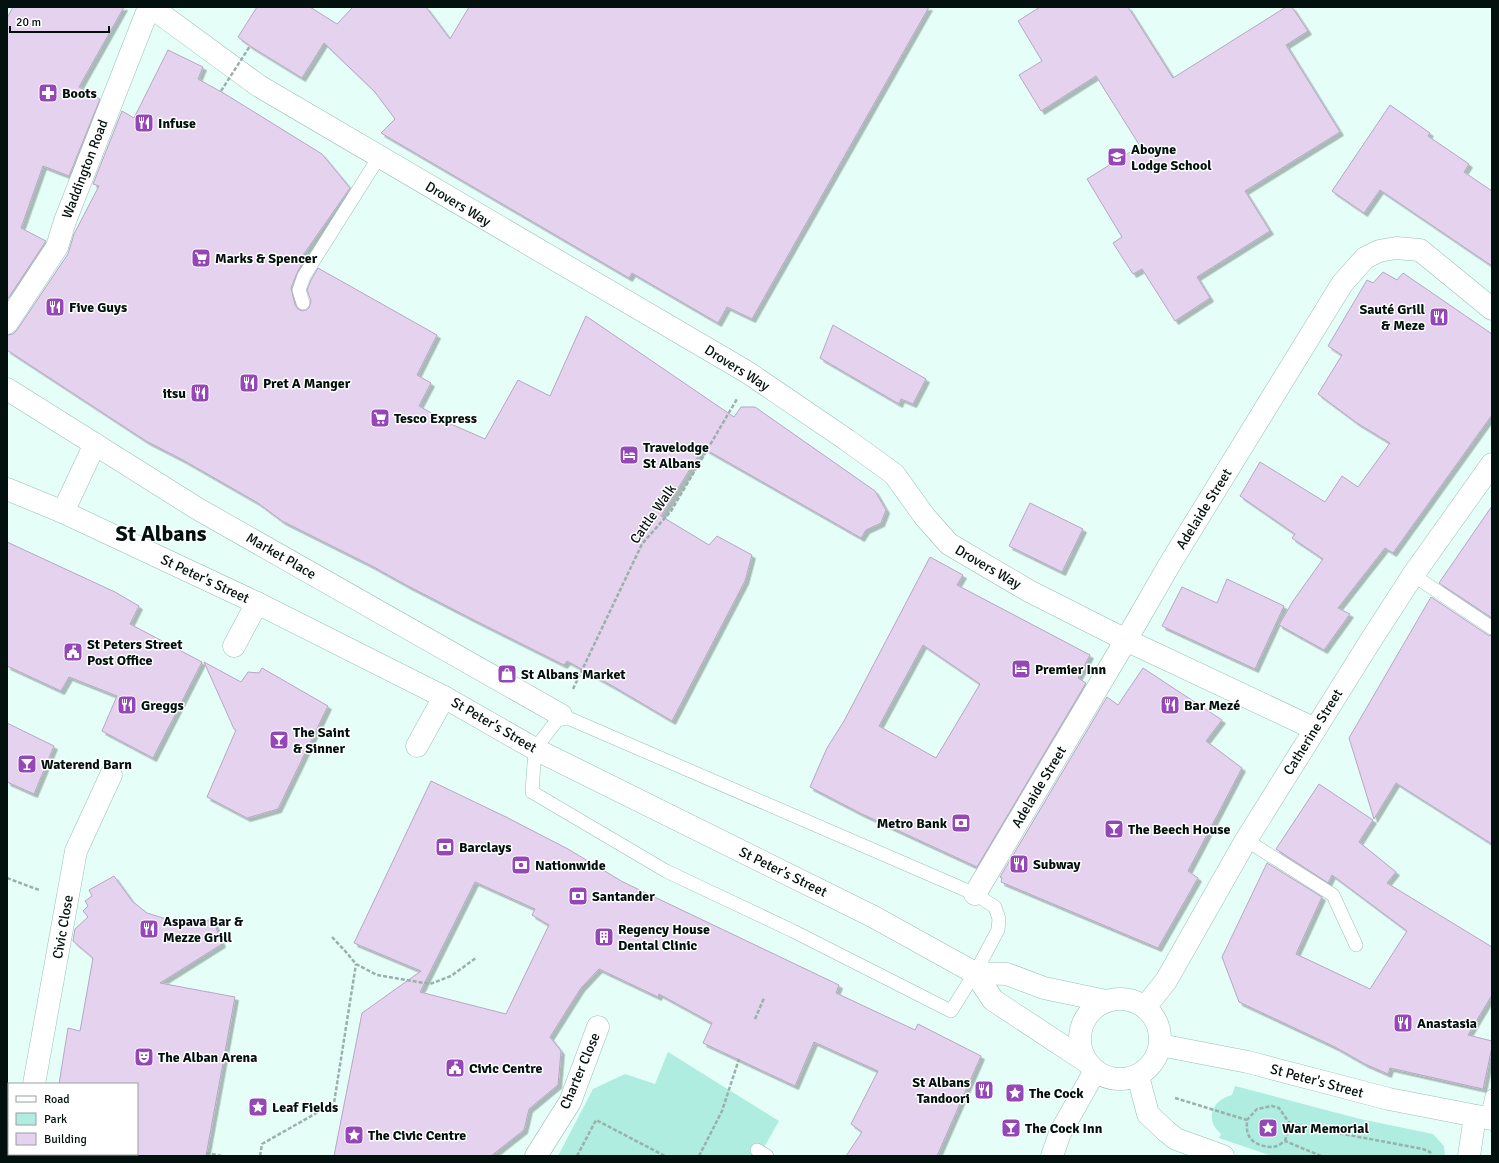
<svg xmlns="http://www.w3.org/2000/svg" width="1499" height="1163" viewBox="0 0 1499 1163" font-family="Signika,sans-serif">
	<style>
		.green { fill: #aeeddf }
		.building { fill: #e5d2ef; stroke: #b8a6c2; fill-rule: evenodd; filter: url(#shadow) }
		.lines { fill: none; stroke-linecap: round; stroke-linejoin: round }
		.lane-casing { stroke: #98bfb6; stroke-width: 14 }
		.street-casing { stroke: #98bfb6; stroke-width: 23 }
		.primary-casing { stroke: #98bfb6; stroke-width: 23 }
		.path { stroke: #9ab0ab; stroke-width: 2.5; stroke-dasharray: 4 2; stroke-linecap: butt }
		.lane { stroke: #fff; stroke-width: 13 }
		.street { stroke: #fff; stroke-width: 22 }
		.primary { stroke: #fff; stroke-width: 22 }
		.path-bridge { stroke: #9ab0ab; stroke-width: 2.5; stroke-dasharray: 4 2; stroke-linecap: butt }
		.labels { text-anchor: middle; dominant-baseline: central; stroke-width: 3; stroke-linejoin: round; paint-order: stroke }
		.poi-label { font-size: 14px; font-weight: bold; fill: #03110e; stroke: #fff; text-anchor: start }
		.street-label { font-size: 14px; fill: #03110e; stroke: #fff }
		.town-label { font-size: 22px; font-weight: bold; fill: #03110e; stroke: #fff }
	</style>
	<defs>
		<filter id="shadow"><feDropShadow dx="3.5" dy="3.5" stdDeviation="0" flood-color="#0004"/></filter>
	</defs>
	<rect width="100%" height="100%" fill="#e5fef8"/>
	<path class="green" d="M 668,1052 L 779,1121 L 759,1156 L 558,1156 L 593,1089 L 625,1074 L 655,1084 Z
		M 1235,1086 L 1360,1119 L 1433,1134 L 1444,1146 L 1445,1156 L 1272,1156 L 1219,1138 L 1221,1134 C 1204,1119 1212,1100 1232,1095 Z"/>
	<path class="building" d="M 13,7 L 124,7 L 79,87 L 100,99 L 69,176 L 43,166 L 21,228 L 46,241 L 7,300 L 7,18 Z
		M 257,7 L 310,7 L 337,24 L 353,7 L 426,7 L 450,39 L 469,7 L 929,7 L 752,319 L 727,307 L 718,323 L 632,273 L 629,278 L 381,133 L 395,119 L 374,91 L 324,43 L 302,78 L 250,46 L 238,37 Z
		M 1040,7 L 1128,7 L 1173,78 L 1286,7 L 1292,7 L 1308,31 L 1286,45 L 1340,132 L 1245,191 L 1270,231 L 1197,277 L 1210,298 L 1175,321 L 1142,269 L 1133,274 L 1113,243 L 1122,237 L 1087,179 L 1140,146 L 1096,76 L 1041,111 L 1019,75 L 1042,61 L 1018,21 Z
		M 168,50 L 203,67 L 198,79 L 225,94 L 322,154 L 350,188 L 301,258 L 304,260 L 297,273 L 291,288 L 295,305 L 298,309 L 302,311 L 306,310 L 309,308 L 311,301 L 307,290 L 311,280 L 318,268 L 437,335 L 417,375 L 431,383 L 419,406 L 451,424 L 485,439 L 518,380 L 550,396 L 586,316 L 734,417 L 741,407 L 755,407 L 875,491 L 886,510 L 881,523 L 866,530 L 861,538 L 703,448 L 661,516 L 709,545 L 717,536 L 752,555 L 745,581 L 672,721 L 616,688 L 567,661 L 564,665 L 474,620 L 408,586 L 372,566 L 282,521 L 258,503 L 183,460 L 146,441 L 7,350 L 7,335 L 13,334 L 17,330 L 68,254 L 74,234 L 99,186 L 93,184 L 122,111 L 134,118 Z
		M 1390,105 L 1430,133 L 1428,136 L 1469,164 L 1464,172 L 1492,191 L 1492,266 L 1380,190 L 1364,213 L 1332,191 Z
		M 1383,272 L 1397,280 L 1403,273 L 1492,334 L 1492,415 L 1393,553 L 1385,548 L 1338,608 L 1350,614 L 1324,650 L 1279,625 L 1293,601 L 1323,559 L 1292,538 L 1295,534 L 1240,496 L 1260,462 L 1325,502 L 1342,476 L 1358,487 L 1390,443 L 1357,423 L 1318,394 L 1342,355 L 1328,346 L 1367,280 L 1373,283 Z
		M 833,325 L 926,379 L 913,404 L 901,399 L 899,404 L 820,358 Z
		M 1030,503 L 1083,529 L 1062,572 L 1009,546 Z
		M 1492,506 L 1492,618 L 1439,583 Z
		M 7,542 L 115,592 L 139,606 L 130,624 L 202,662 L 153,758 L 102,731 L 117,696 L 69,677 L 61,691 L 7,666 Z
		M 930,557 L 963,575 L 957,585 L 1090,655 L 1078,678 L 1086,683 L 977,867 L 860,813 L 810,787 L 827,748 L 844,721 ZM 923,645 L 980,684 L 936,758 L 879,726 Z
		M 1227,579 L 1284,606 L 1255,669 L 1162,626 L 1182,587 L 1217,603 Z
		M 1431,597 L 1488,635 L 1492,636 L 1492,844 L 1396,783 L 1374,819 L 1349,738 Z
		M 204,662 L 241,682 L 248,672 L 259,673 L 262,668 L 328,706 L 278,809 L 247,818 L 207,797 L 236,730 L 234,729 Z
		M 1143,668 L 1222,720 L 1206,741 L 1242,768 L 1188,871 L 1198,878 L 1158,948 L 1001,882 L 1002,878 L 1000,877 L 1107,697 L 1118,705 Z
		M 7,723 L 54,746 L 34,794 L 7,782 Z
		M 431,781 L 506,817 L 568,849 L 623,882 L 839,985 L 836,993 L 915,1030 L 918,1024 L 981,1056 L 937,1156 L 846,1156 L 862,1132 L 851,1124 L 878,1071 L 814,1042 L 795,1086 L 703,1043 L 712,1023 L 659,994 L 658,997 L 599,969 L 581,988 L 550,1037 L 561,1051 L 558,1085 L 529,1109 L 524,1130 L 491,1156 L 334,1156 L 362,1013 L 421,971 L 354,943 ZM 475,882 L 535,909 L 532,915 L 549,925 L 506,1014 L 420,992 Z
		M 1319,784 L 1373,820 L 1359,842 L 1396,872 L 1387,883 L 1492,947 L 1492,995 L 1468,1035 L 1492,1041 L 1492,1047 L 1483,1089 L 1390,1068 L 1388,1074 L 1365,1064 L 1335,1047 L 1239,1002 L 1222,957 L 1267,863 L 1322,897 L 1296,954 L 1370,989 L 1407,931 L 1332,875 L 1328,883 L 1276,849 Z
		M 114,876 L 132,901 L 147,913 L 176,922 L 191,924 L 213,919 L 222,944 L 160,983 L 235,997 L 206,1156 L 137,1156 L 137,1084 L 59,1084 L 68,1028 L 80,1031 L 93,958 L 73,941 L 75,929 L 88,917 L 83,911 L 88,906 L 85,901 L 92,896 L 89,890 Z"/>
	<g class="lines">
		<defs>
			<path id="lane" d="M 303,303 L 299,290 L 304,276 L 379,157
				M 1413,575 L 1492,628
				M 561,715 L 975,894 L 995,907 L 999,919 L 998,930 L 975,973 L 951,1011 L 793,931 L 666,871 L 532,792 L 535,749 Z
				M 1246,840 L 1333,895 L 1356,945
				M 1487,1118 L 1492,1096
				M 757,1150 L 767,1156"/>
			<path id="street" d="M 151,7 L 259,86 L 747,372 L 847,440 L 894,474 L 925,517 L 949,544 L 1029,591 L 1126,640 L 1315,729
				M 7,323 L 57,247 L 65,221 L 149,7
				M 7,389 L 198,509 L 561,715
				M 63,512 L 95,444
				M 234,646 L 257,603
				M 417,746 L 444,697
				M 975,894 L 1126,640 L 1171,562 L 1342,284 L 1365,258 L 1379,251 L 1396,248 L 1420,250 L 1492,309
				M 1138,1076 L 1148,1114 L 1166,1131 L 1176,1139 L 1223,1156
				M 34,1084 L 76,851 L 111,775
				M 21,1156 L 21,1154
				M 536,1156 L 570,1102 L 598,1027
				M 1469,1156 L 1475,1116"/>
			<path id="primary" d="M 7,489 L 63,512 L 257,603 L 444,697 L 535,749 L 874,917 L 975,973 L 993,1000 L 1087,1062
				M 975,973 L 1007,974 L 1044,988 L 1106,1001
				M1080 1039a40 40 0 1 1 80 0a40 40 0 1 1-80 0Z
				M 1145,1007 L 1166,981 L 1246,840 L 1371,640 L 1413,575 L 1492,464
				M 1160,1045 L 1248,1062 L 1389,1099 L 1492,1119
				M 1052,1156 L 1060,1133 L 1095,1071"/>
		</defs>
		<use href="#lane" class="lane-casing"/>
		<use href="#street" class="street-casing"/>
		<use href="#primary" class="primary-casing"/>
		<path class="path" d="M 573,689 L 642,544 L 671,511 L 737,399
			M 7,878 L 39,890
			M 332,937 L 346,952 L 356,964 L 377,975 L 430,984 L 451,976 L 476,958
			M 755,1019 L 764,998
			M 1175,1098 L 1247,1120
			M 1285,1141 L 1290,1124
			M 206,1153 L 222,1156
			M 260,1156 L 262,1144 L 334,1103 L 356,964
			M 577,1156 L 596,1120 L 665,1156
			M 699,1156 L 722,1111 L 739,1059
			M 1321,1156 L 1285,1141 C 1283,1142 1280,1145 1277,1146 C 1268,1149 1252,1144 1249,1136 C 1246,1131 1247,1125 1247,1120 L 1257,1109 L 1272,1106 L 1279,1108 L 1290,1124 L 1423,1149 L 1430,1152 L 1432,1156"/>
		<use href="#lane" class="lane"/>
		<use href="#street" class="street"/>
		<use href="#primary" class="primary"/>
		<path class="path-bridge" d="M 221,91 L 250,46"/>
	</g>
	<defs>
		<symbol id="pharmacy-square" viewBox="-11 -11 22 22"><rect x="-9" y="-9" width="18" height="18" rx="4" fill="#9547b8" stroke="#fff"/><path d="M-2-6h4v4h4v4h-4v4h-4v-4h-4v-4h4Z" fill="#fff"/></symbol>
		<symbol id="restaurant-square" viewBox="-11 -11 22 22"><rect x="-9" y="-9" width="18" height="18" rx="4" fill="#9547b8" stroke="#fff"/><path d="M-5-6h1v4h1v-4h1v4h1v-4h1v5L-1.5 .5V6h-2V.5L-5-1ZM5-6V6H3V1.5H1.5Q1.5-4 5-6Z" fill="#fff"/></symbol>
		<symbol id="school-square" viewBox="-11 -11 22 22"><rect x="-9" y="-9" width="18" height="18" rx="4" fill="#9547b8" stroke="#fff"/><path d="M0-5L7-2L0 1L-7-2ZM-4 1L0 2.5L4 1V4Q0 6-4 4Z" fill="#fff"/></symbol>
		<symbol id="supermarket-square" viewBox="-11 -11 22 22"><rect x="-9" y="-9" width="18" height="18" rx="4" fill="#9547b8" stroke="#fff"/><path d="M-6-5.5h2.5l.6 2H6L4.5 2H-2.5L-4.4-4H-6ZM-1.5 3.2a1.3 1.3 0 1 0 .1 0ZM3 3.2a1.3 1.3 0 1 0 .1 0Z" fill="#fff"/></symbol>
		<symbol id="hotel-square" viewBox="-11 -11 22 22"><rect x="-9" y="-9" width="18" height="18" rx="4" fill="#9547b8" stroke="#fff"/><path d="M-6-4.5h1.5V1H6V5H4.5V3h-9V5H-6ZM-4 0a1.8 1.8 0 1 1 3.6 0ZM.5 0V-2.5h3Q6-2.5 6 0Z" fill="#fff"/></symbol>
		<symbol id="civic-square" viewBox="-11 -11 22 22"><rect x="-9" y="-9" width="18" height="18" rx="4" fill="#9547b8" stroke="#fff"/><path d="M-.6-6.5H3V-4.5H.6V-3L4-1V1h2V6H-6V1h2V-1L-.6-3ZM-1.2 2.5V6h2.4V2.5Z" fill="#fff"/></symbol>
		<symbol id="shop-square" viewBox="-11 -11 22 22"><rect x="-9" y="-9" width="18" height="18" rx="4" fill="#9547b8" stroke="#fff"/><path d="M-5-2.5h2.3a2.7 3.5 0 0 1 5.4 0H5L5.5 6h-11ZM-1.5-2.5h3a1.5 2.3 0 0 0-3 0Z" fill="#fff"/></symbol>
		<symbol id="bar-square" viewBox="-11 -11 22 22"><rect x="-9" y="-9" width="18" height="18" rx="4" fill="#9547b8" stroke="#fff"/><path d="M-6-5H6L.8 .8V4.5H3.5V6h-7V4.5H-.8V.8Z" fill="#fff"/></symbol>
		<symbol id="bank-square" viewBox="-11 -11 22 22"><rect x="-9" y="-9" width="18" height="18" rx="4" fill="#9547b8" stroke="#fff"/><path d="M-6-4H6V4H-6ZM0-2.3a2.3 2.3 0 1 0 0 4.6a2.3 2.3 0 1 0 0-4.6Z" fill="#fff"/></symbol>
		<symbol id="building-square" viewBox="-11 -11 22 22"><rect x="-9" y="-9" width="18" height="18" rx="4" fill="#9547b8" stroke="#fff"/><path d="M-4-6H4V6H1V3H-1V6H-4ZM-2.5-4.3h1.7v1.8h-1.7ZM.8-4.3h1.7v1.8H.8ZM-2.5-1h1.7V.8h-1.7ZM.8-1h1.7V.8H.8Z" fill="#fff"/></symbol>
		<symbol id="theatre-square" viewBox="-11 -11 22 22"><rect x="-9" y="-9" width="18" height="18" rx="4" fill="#9547b8" stroke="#fff"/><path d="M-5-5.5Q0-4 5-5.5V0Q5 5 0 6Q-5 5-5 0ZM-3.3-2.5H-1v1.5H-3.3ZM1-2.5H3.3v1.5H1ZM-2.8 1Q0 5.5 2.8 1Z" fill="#fff"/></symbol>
		<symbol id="sight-square" viewBox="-11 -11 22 22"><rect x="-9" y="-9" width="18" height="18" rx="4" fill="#9547b8" stroke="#fff"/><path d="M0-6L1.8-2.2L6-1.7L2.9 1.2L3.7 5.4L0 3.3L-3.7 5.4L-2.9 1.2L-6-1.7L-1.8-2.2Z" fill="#fff"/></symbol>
	</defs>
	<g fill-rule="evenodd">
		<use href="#pharmacy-square" x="37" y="82" width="22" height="22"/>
		<use href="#restaurant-square" x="133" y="112" width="22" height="22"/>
		<use href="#school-square" x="1106" y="146" width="22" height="22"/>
		<use href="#supermarket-square" x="190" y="247" width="22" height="22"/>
		<use href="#restaurant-square" x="44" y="296" width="22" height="22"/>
		<use href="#restaurant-square" x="1428" y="306" width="22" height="22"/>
		<use href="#restaurant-square" x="238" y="372" width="22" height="22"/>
		<use href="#restaurant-square" x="189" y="382" width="22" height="22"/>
		<use href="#supermarket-square" x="369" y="407" width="22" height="22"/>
		<use href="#hotel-square" x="618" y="444" width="22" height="22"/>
		<use href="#civic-square" x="62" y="641" width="22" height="22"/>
		<use href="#hotel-square" x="1010" y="658" width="22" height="22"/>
		<use href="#shop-square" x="496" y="663" width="22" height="22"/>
		<use href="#restaurant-square" x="116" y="694" width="22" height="22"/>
		<use href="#restaurant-square" x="1159" y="694" width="22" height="22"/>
		<use href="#bar-square" x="268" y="729" width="22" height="22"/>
		<use href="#bar-square" x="16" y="753" width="22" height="22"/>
		<use href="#bank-square" x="950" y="812" width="22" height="22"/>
		<use href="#bar-square" x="1103" y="818" width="22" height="22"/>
		<use href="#bank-square" x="434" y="836" width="22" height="22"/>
		<use href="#restaurant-square" x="1008" y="853" width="22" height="22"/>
		<use href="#bank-square" x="510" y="854" width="22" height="22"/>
		<use href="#bank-square" x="567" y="885" width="22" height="22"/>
		<use href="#restaurant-square" x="138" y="918" width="22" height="22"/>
		<use href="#building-square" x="593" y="926" width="22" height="22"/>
		<use href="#restaurant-square" x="1392" y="1012" width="22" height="22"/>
		<use href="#theatre-square" x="133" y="1046" width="22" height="22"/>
		<use href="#civic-square" x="444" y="1057" width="22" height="22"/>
		<use href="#restaurant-square" x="973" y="1079" width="22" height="22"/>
		<use href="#sight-square" x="1004" y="1082" width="22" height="22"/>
		<use href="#sight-square" x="247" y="1096" width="22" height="22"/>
		<use href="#bar-square" x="1000" y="1117" width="22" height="22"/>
		<use href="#sight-square" x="1257" y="1117" width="22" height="22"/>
		<use href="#sight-square" x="343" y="1124" width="22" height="22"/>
	</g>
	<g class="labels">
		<g class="poi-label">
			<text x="62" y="93">Boots</text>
			<text x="158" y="123">Infuse</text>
			<text x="1131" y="149">Aboyne<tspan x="1131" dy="16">Lodge School</tspan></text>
			<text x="215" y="258">Marks &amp; Spencer</text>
			<text x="69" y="307">Five Guys</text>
			<text x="1425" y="309" text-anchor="end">Sauté Grill<tspan x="1425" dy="16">&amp; Meze</tspan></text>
			<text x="263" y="383">Pret A Manger</text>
			<text x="186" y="393" text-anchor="end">itsu</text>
			<text x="394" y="418">Tesco Express</text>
			<text x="643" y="447">Travelodge<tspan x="643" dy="16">St Albans</tspan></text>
			<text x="87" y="644">St Peters Street<tspan x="87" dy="16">Post Office</tspan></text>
			<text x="1035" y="669">Premier Inn</text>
			<text x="521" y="674">St Albans Market</text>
			<text x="141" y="705">Greggs</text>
			<text x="1184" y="705">Bar Mezé</text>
			<text x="293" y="732">The Saint<tspan x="293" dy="16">&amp; Sinner</tspan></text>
			<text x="41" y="764">Waterend Barn</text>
			<text x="947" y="823" text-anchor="end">Metro Bank</text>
			<text x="1128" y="829">The Beech House</text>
			<text x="459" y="847">Barclays</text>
			<text x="1033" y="864">Subway</text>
			<text x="535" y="865">Nationwide</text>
			<text x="592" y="896">Santander</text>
			<text x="163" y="921">Aspava Bar &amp;<tspan x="163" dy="16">Mezze Grill</tspan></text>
			<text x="618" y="929">Regency House<tspan x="618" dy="16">Dental Clinic</tspan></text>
			<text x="1417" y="1023">Anastasia</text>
			<text x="158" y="1057">The Alban Arena</text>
			<text x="469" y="1068">Civic Centre</text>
			<text x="970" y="1082" text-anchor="end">St Albans<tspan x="970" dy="16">Tandoori</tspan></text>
			<text x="1029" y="1093">The Cock</text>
			<text x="272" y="1107">Leaf Fields</text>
			<text x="1025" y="1128">The Cock Inn</text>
			<text x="1282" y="1128">War Memorial</text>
			<text x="368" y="1135">The Civic Centre</text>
		</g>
		<g class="street-label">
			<text transform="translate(85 169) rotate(-69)">Waddington Road</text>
			<text transform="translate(458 204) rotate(31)">Drovers Way</text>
			<text transform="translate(737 368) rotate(32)">Drovers Way</text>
			<text transform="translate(1204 509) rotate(-58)">Adelaide Street</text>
			<text transform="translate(653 514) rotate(-55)">Cattle Walk</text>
			<text transform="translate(281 556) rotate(30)">Market Place</text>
			<text transform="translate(988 567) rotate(30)">Drovers Way</text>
			<text transform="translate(205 579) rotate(25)">St Peter's Street</text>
			<text transform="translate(494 725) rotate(30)">St Peter's Street</text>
			<text transform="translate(1313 732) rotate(-58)">Catherine Street</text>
			<text transform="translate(1039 787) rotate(-59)">Adelaide Street</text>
			<text transform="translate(783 872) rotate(26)">St Peter's Street</text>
			<text transform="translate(63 927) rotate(-80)">Civic Close</text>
			<text transform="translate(580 1071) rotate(-67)">Charter Close</text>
			<text transform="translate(1317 1081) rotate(15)">St Peter's Street</text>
		</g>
		<g class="town-label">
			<text x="161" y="533">St Albans</text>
		</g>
	</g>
	<rect width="1499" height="1163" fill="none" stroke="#03110e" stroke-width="16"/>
	<rect x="8" y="1083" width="130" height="72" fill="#ffffff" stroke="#9aa09f"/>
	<rect x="16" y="1096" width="20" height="6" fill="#ffffff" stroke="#9aa09f"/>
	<text x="44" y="1103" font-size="12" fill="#03110e">Road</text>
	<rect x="16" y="1113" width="20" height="12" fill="#aeeddf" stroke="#9aa09f"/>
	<text x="44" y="1123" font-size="12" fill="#03110e">Park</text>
	<rect x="16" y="1133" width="20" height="12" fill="#e5d2ef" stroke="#9aa09f"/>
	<text x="44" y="1143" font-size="12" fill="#03110e">Building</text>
	<path d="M10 26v6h99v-6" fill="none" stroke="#03110e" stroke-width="2"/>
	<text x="16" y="26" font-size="12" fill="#03110e" stroke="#ffffff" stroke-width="3" paint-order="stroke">20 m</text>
</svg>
